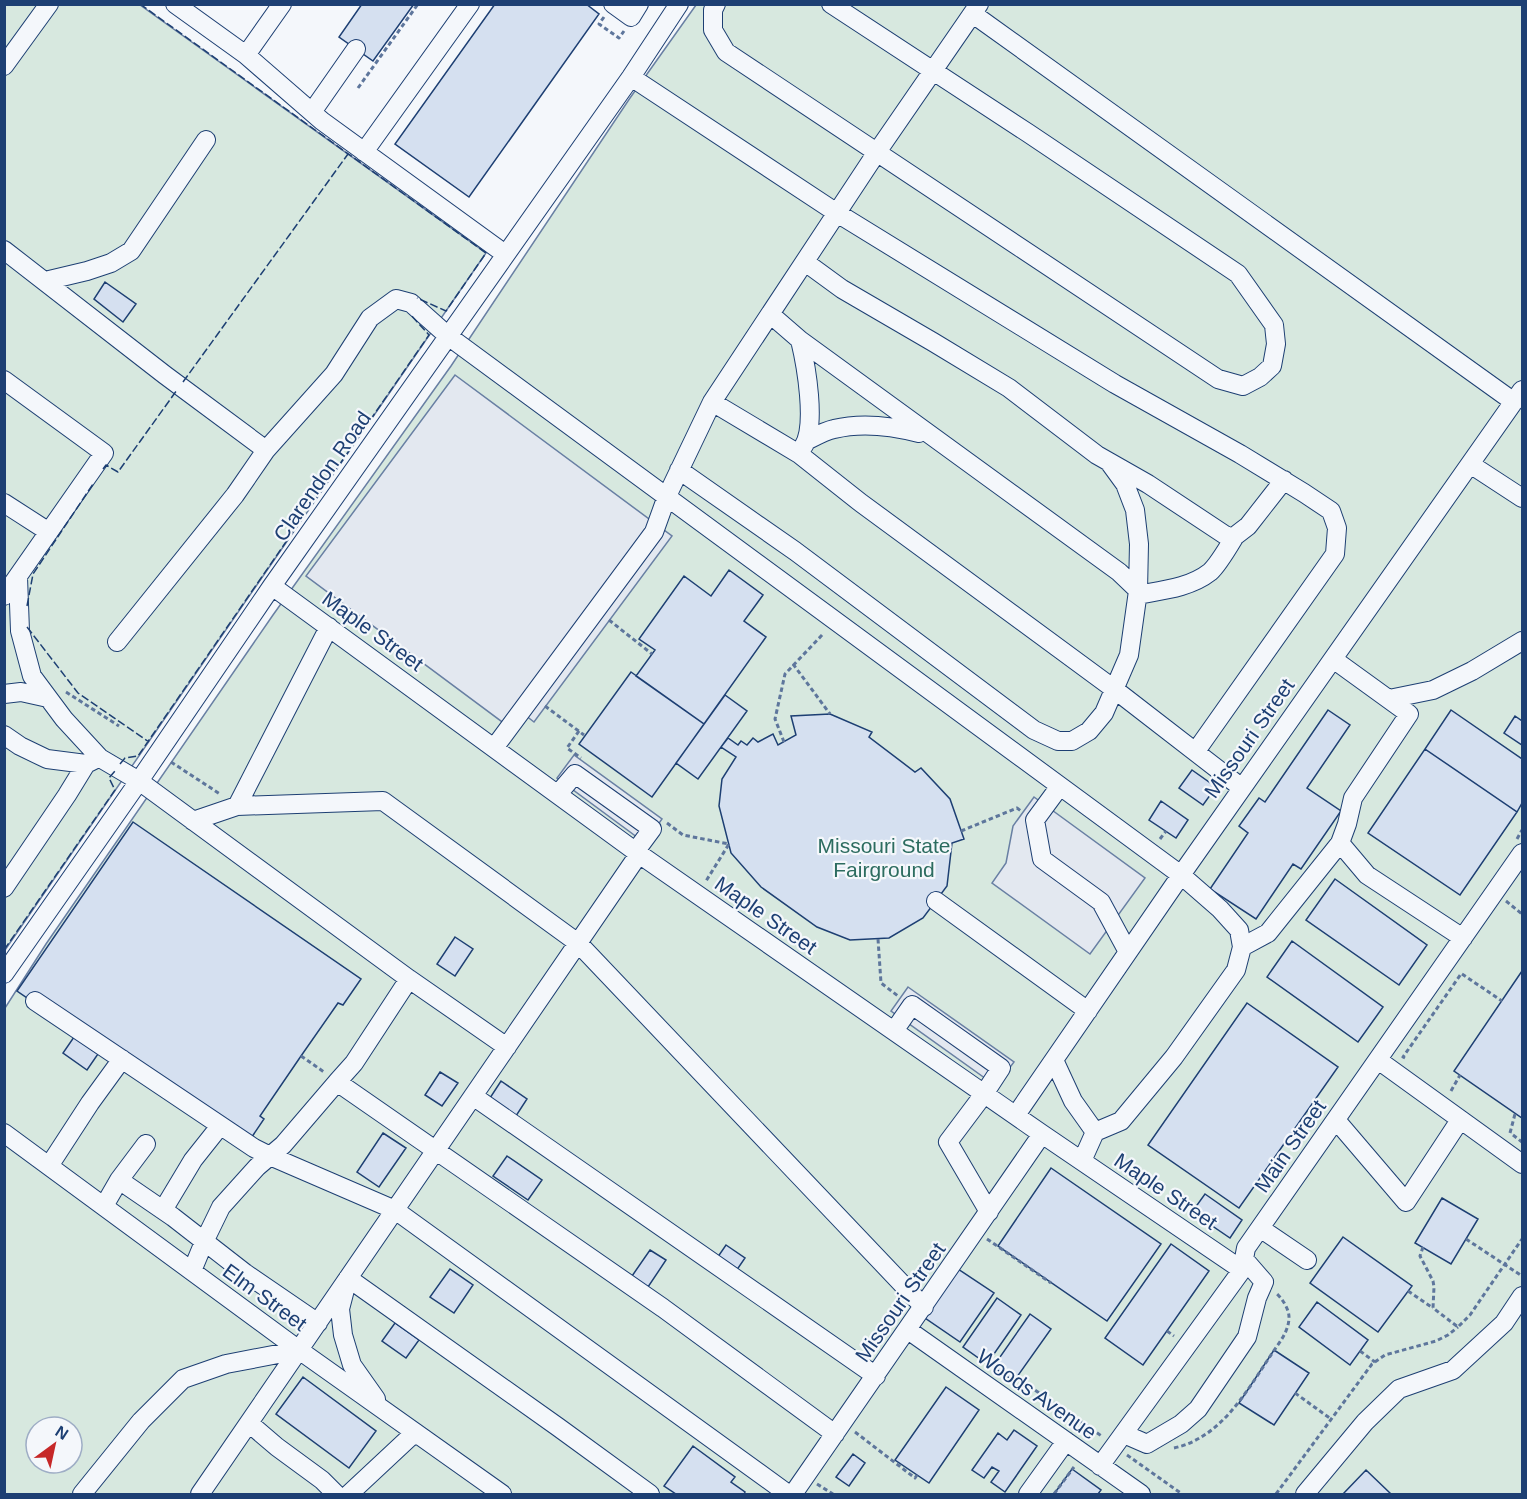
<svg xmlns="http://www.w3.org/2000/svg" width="1527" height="1499" viewBox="0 0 1527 1499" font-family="Helvetica,sans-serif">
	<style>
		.green { fill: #d7e8df; stroke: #687fa3; stroke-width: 1.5; fill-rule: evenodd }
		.parking { fill: #e3e8f0; stroke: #687fa3; stroke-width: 1.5 }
		.building { fill: #d5e0f0; stroke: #1d3f73; stroke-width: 1.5 }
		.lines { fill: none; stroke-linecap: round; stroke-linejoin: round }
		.minor-casing { stroke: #1d3f73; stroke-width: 20 }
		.path { stroke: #5e769c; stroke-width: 3; stroke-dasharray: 4.5 3; stroke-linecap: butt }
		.minor { stroke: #f4f7fb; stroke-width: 18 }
		.fence { stroke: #1d3f73; stroke-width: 1.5; stroke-dasharray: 8 3; stroke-linecap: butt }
		.labels { text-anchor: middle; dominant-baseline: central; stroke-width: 4.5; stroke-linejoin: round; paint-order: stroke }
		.street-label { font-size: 21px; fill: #1d3f73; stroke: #f4f7fb }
		.park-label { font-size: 21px; fill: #2c6c60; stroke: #f4f7fb }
	</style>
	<rect width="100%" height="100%" fill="#f4f7fb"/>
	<path class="green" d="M 5,5 L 140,5 L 486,253 L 5,950 Z
		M 696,5 L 1522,5 L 1522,1494 L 5,1494 L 5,1008 L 46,944 L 273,615 L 451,366 L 630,98 ZM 36,1427 L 72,1427 L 72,1463 L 36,1463 Z"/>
	<path class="parking" d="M 455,375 L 672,536 L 534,722 L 525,715 L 513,730 L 306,576 Z
		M 574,755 L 662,819 L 645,843 L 557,778 Z
		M 1034,797 L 1145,878 L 1090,954 L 992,883 L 1006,863 L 1013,826 Z
		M 908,987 L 1014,1062 L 996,1086 L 891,1011 Z"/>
	<path class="building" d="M 362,4 L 414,4 L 373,61 L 339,37 Z
		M 495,4 L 586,4 L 599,14 L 469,197 L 395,144 Z
		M 105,282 L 136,304 L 123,322 L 94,299 Z
		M 729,570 L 763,595 L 744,621 L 766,637 L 704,724 L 636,676 L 655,650 L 639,639 L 684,576 L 711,596 Z
		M 631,672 L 704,724 L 652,797 L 579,744 Z
		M 725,695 L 747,711 L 698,779 L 676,763 Z
		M 1328,710 L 1350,725 L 1307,788 L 1341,811 L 1301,869 L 1293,864 L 1256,919 L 1210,889 L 1248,833 L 1239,826 L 1259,798 L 1265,802 Z
		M 1451,710 L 1522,759 L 1522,803 L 1517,812 L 1425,749 Z
		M 830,714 L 872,732 L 869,737 L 915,772 L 921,768 L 950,799 L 964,839 L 952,843 L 947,886 L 923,918 L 889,938 L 850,940 L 817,927 L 761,887 L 731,853 L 719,806 L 722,779 L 736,757 L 721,747 L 728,738 L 738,745 L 741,741 L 747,745 L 753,738 L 758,742 L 773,734 L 778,745 L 796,735 L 791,716 Z
		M 1515,716 L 1522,721 L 1522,745 L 1504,733 Z
		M 1425,749 L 1517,812 L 1460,895 L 1368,833 Z
		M 1192,770 L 1216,787 L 1203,805 L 1179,788 Z
		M 1161,801 L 1188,820 L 1176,838 L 1149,820 Z
		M 133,822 L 361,979 L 343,1005 L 338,1003 L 301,1056 L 260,1116 L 264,1119 L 245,1147 L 17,991 Z
		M 1335,879 L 1427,945 L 1399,985 L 1306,920 Z
		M 455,937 L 473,949 L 455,976 L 437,964 Z
		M 1292,941 L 1383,1007 L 1358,1042 L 1267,977 Z
		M 1522,971 L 1522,1118 L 1454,1071 Z
		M 1247,1003 L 1338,1067 L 1239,1208 L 1148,1145 Z
		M 74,1037 L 98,1054 L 87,1070 L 63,1053 Z
		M 440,1072 L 458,1083 L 442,1106 L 425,1095 Z
		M 501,1081 L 527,1099 L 514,1119 L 488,1101 Z
		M 383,1133 L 406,1148 L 379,1187 L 357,1172 Z
		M 507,1156 L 542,1180 L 528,1200 L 493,1176 Z
		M 1051,1168 L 1161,1244 L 1107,1321 L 998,1246 Z
		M 1205,1194 L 1242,1220 L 1230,1238 L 1192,1212 Z
		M 1442,1198 L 1478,1219 L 1451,1264 L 1415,1243 Z
		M 1343,1237 L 1412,1286 L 1378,1332 L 1310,1283 Z
		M 1171,1244 L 1209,1271 L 1143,1365 L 1105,1338 Z
		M 726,1245 L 745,1258 L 734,1274 L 715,1261 Z
		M 650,1250 L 666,1260 L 648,1287 L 632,1276 Z
		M 450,1269 L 473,1285 L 454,1313 L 430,1297 Z
		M 958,1269 L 994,1293 L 960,1342 L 925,1318 Z
		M 997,1298 L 1021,1315 L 987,1364 L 963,1347 Z
		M 1317,1302 L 1368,1340 L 1350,1365 L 1299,1327 Z
		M 1030,1314 L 1051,1329 L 1014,1381 L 993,1367 Z
		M 395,1323 L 419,1340 L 406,1358 L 382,1341 Z
		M 1274,1350 L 1309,1373 L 1274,1425 L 1239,1403 Z
		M 303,1377 L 376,1431 L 349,1468 L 276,1414 Z
		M 946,1387 L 979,1410 L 929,1483 L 895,1460 Z
		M 1014,1430 L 1037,1446 L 1005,1492 L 991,1482 L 999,1471 L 992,1467 L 984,1478 L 972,1470 L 998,1433 L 1007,1440 Z
		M 693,1446 L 735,1477 L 731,1482 L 745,1492 L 744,1494 L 676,1494 L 664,1486 Z
		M 853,1454 L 865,1463 L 849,1486 L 836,1477 Z
		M 1072,1469 L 1101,1490 L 1098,1494 L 1054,1494 Z
		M 1366,1470 L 1391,1494 L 1343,1494 Z"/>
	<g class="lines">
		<defs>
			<path id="minor" d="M 175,4 L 246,55 L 322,121 L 505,254
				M 613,4 L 631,17 L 639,4
				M 716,4 L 713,10 L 713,30 L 726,52 L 1218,379 L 1243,386 L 1260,377 L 1272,366 L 1276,344 L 1274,325 L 1238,274 L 1028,133 L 831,4
				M 973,14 L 1514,402
				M 246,55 L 282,4
				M 4,66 L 49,4
				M 631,77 L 837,213 L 1115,384 L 1240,454 L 1304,493 L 1331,511 L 1337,528 L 1335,554 L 1196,751
				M 312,112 L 356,49
				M 364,152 L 470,4
				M 4,250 L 165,375 L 266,450 L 334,374 L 370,318 L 396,299 L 411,303 L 448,336 L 1181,875 L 1220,909 L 1239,930 L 1242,947 L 1236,970 L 1174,1057 L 1121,1121 L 1095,1132
				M 805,262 L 842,289 L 933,342 L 1009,388 L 1097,455 L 1148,484 L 1228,537 L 1235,536 L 1248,526 L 1284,480
				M 45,281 L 87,271 L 111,263 L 131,251 L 206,140
				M 770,314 L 800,340 L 1119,572 L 1142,594 C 1165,590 1191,587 1210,572 C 1218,565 1229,546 1235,536
				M 800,340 C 806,365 817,426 803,447
				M 4,380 L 104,453 L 4,596
				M 712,402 L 799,454 L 861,503 L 1114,689 L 1242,788
				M 808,440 C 816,436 825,431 834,429 C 862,422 892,426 919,433
				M 1470,464 L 1522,498
				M 679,470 L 795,551 L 1034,730 L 1058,741 L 1072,741 L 1089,731 L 1104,713 L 1129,655 L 1138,591 L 1139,544 L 1135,510 L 1125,484 L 1109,462
				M 4,503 L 49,532
				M 18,577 L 20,631 L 32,676 L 64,719 L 100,758 L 139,781 L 409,979 L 507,1047
				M 272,586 L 639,854 L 1042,1134 L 1242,1270
				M 117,642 L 235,495 L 266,450
				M 1333,659 L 1409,714 L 1353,798 L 1347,824 L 1340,843 L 1367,875 L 1463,938
				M 4,694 L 21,692 L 48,698
				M 1389,699 L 1433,690 L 1472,671 L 1522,641
				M 4,735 L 20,746 L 47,759 L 86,764 L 94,760
				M 494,748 L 654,532 L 667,496 L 712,402 L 877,152 L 979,4
				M 1060,786 L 1035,820 L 1042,859 L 1101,902 L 1128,952
				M 558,794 L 575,774 L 652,829 L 635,852
				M 237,806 L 329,627
				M 193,821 L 237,806 L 383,801 L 578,943 L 924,1307
				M 4,888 L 67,795 L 86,764
				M 936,901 L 1088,1011
				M 1242,947 L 1268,933 L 1340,843
				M 4,974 L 137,784 L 272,586 L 631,77 L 679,4
				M 35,1001 L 254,1148 L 270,1156 L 283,1145 L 337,1082 L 663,1308 L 835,1434
				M 894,1031 L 912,1005 L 1001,1068 L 984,1094 L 948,1142 L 989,1212
				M 1054,1060 L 1073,1101 L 1095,1132 L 1082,1161
				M 1378,1060 L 1522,1164
				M 337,1082 L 354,1063 L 409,979
				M 473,1096 L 876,1376
				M 1016,1115 L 1181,875 L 1522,390
				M 1336,1120 L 1406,1202 L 1460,1120
				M 4,1133 L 299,1350 L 502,1494
				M 49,1166 L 90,1103 L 122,1059
				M 119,1180 L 173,1217 L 245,1273 L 318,1323
				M 104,1206 L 119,1180 L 146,1144
				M 163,1210 L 193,1160 L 220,1126
				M 1260,1228 L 1307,1260
				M 192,1271 L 204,1242 L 221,1207 L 257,1167 L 270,1156 L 395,1210 L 788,1494
				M 908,1330 L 1141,1494
				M 376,1399 L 352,1365 L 343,1335 L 340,1309 L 348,1278 L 558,1427 L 650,1494
				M 249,1423 L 277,1447 L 322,1480 L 336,1494
				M 1124,1434 L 1147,1444 L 1181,1424 L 1198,1409 L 1247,1337 L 1257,1298 L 1264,1282 L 1244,1259
				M 1100,1466 L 1242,1270 L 1246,1248 L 1522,853
				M 82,1494 L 141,1421 L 183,1379 L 226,1364 L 299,1350
				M 200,1494 L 639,854
				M 349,1494 L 409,1438 L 416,1433
				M 793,1494 L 1042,1134
				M 1028,1494 L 1066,1441
				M 1305,1494 L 1365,1422 L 1399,1389 L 1453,1370 L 1504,1323 L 1522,1296"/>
		</defs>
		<use href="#minor" class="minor-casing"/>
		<path class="path" d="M 604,17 L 599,24 L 619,38 L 624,31
			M 358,88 L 418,4
			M 609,620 L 652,654
			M 793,664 L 830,714
			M 66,692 L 119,726
			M 545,706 L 584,735
			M 579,731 L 567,748 L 581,758
			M 784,742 L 775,719 L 785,674 L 824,633
			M 171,762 L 220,794
			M 667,823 L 683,835 L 729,844 L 706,881
			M 961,831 L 1017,808 L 1021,811
			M 1160,839 L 1166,831
			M 1517,839 L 1522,830
			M 1506,901 L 1522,914
			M 878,939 L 881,983 L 898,996
			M 1462,974 L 1502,1001
			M 301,1056 L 324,1072
			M 1405,1058 L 1403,1057 L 1461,974
			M 1451,1091 L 1460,1075
			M 1510,1133 L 1515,1114
			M 1513,1135 L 1522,1142
			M 987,1239 L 1051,1283
			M 1466,1239 L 1522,1276
			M 1423,1247 L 1420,1256 L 1433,1281 L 1434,1287 L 1433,1308 L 1458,1327 L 1470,1315 L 1522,1239
			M 1408,1291 L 1433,1308
			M 1167,1331 L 1174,1336
			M 1360,1351 L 1375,1362
			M 1029,1386 L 1103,1437
			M 1295,1393 L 1331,1419 L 1332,1418
			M 855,1432 L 915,1478 L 917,1475
			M 1174,1448 C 1220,1438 1245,1394 1269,1358 C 1277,1345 1289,1333 1289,1317 C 1289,1309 1282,1298 1276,1293
			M 1127,1455 L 1182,1494
			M 817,1484 L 833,1494
			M 1054,1494 L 1074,1467
			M 1276,1494 L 1372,1364 L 1385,1355 L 1436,1341 L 1448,1335 L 1458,1327"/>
		<use href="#minor" class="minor"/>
		<path class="fence" d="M 140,4 L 486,253 L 446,311 L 417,298
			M 183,382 L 348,154
			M 103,469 L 106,465 L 118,472 L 177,390
			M 27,606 L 33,574 L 93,484
			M 27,627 L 78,693 L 149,742
			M 120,764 L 125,758 L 138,756 L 429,335 L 410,314
			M 4,950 L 115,790 L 109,778 L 115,771"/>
	</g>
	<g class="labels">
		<g class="street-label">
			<text transform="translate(322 476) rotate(-55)">Clarendon Road</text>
			<text transform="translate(373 631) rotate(36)">Maple Street</text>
			<text transform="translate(1249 738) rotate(-55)">Missouri Street</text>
			<text transform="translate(766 915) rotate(35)">Maple Street</text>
			<text transform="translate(1290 1146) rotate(-55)">Main Street</text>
			<text transform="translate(1166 1191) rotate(34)">Maple Street</text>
			<text transform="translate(265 1297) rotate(36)">Elm Street</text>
			<text transform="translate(900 1302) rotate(-55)">Missouri Street</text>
			<text transform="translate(1037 1394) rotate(35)">Woods Avenue</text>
		</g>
		<g class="park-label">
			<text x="884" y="845">Missouri State<tspan x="884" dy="24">Fairground</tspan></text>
		</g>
	</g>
	<rect width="1527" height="1499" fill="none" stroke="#1d3f73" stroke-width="12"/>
	<g transform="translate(54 1445) rotate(33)"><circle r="28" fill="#f4f7fb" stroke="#9eadc5" stroke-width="1.5"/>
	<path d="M0-4.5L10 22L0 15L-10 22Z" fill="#c62828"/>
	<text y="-9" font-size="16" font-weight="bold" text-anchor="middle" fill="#1d3f73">N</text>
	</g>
</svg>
